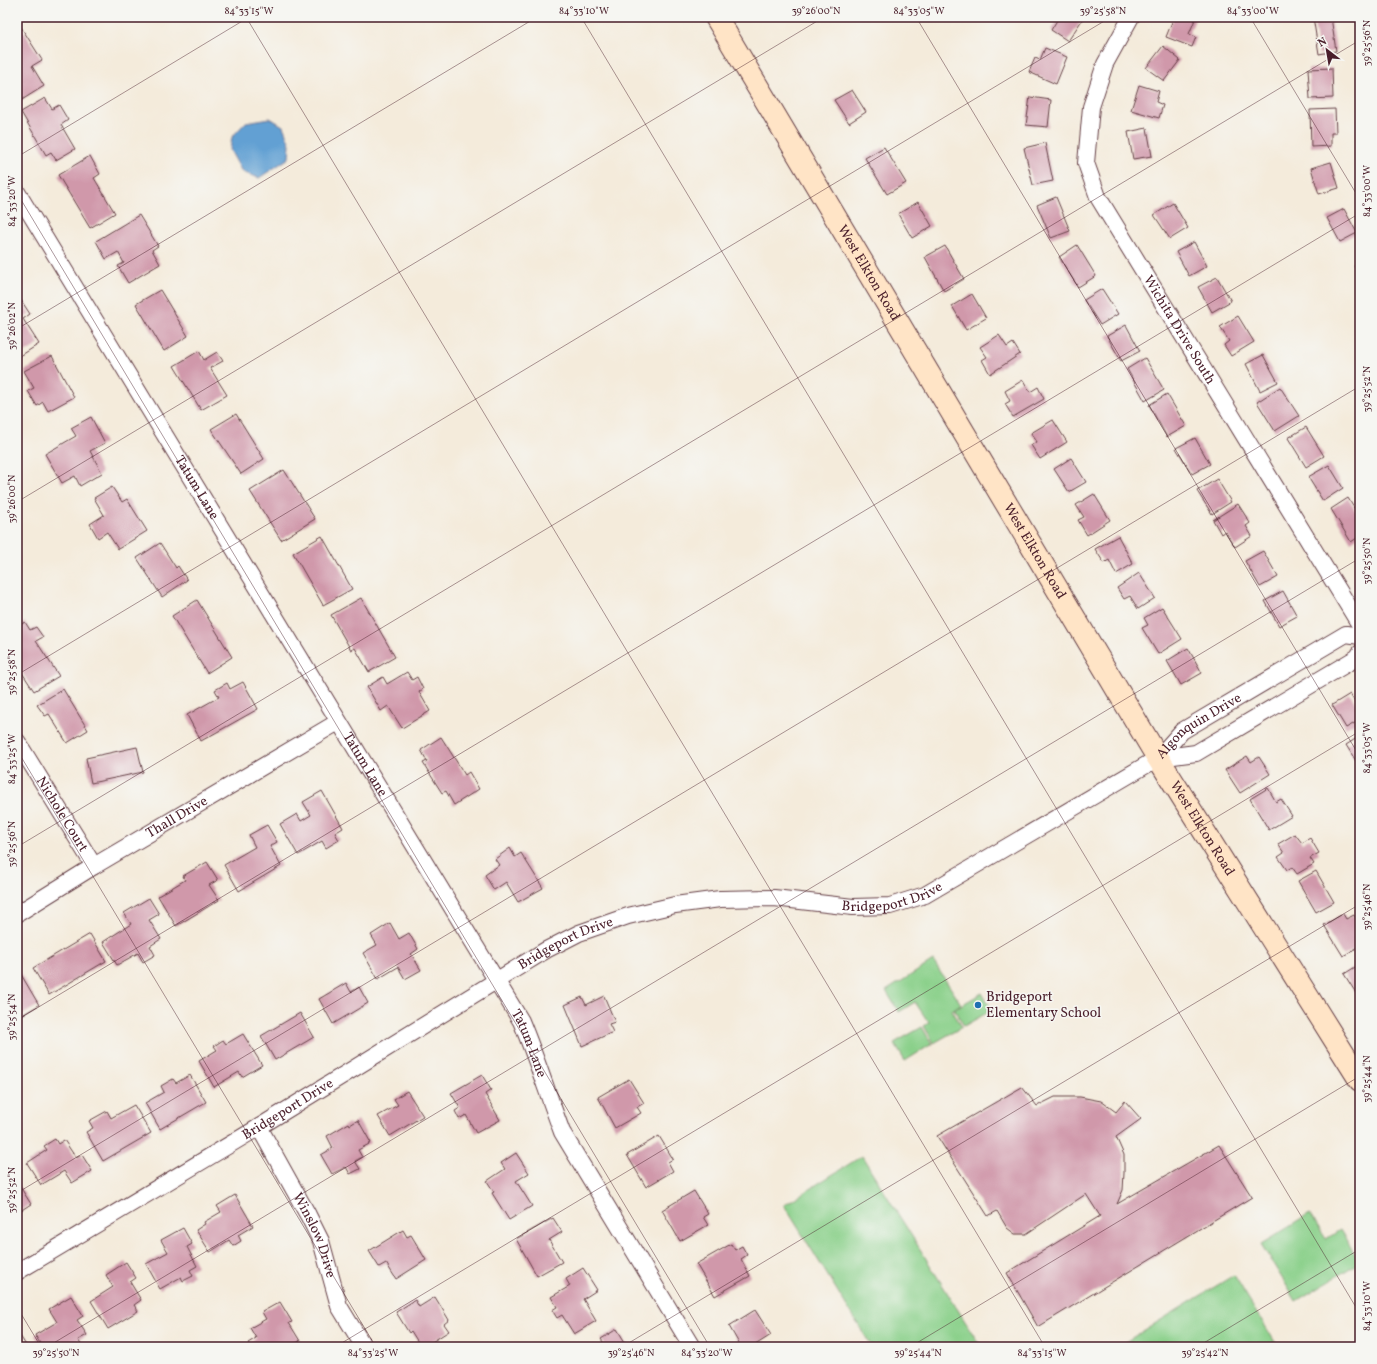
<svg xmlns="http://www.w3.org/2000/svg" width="1377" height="1364" viewBox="0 0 1377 1364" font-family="Vollkorn,serif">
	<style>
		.green { fill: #8ad08a; stroke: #6a785a }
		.water { fill: #62a0d3; stroke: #56607f }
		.building { fill: #d098aa }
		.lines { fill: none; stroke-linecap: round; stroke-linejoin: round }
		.street-casing { stroke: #643e45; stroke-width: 18 }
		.secondary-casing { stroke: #643e45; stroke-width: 24 }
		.street { stroke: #fff; stroke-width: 16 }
		.secondary { stroke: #ffe4c6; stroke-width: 22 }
		.ticks { fill: none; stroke: #4a1f2b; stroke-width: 1; stroke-opacity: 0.45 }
		.poi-dot { fill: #1f6fb2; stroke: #f6f6f2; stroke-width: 1.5 }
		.labels { text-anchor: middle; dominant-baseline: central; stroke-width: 3; stroke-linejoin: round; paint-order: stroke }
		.street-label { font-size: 14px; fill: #4a1f2b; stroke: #f6f6f2 }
		.poi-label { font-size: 14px; fill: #4a1f2b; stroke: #f6f6f2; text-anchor: start }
		.neatline { fill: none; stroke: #4a1f2b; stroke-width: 1.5 }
		.ticks-label { font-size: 10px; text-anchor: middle; fill: #4a1f2b }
	</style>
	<rect width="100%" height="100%" fill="#f6f6f2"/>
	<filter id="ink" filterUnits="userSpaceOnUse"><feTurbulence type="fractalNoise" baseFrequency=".025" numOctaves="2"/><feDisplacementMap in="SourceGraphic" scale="8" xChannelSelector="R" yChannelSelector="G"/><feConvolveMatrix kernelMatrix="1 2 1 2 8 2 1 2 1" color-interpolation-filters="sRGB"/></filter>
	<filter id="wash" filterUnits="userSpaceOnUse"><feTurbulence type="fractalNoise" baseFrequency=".012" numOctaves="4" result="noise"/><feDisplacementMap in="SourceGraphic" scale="16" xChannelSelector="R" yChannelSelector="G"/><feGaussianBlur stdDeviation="0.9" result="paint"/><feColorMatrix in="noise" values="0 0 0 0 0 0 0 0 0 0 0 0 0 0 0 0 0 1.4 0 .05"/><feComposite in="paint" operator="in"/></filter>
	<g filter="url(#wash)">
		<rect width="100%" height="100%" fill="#f4ebdb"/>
		<path class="green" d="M 933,961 L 961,1004 L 952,1010 L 962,1027 L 934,1043 L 924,1026 L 929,1023 L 915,1002 L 899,1012 L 886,991 Z
			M 982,993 L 992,1010 L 964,1026 L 954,1009 Z
			M 922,1027 L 932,1044 L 905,1061 L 894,1043 Z
			M 862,1156 L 981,1347 L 872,1347 L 784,1205 Z
			M 1310,1214 L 1326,1239 L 1340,1230 L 1360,1262 L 1296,1301 L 1261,1244 Z
			M 1234,1275 L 1278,1347 L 1117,1347 Z"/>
		<path class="water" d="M 270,118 L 283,126 L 290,144 L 289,158 L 259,178 L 242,172 L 230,150 L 232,137 L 246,122 Z"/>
		<g id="blocks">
			<path class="building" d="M 1059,17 L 1084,17 L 1068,41 L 1051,30 Z
				M 1174,17 L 1196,17 L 1189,34 L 1196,37 L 1192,47 L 1166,37 Z
				M 1313,17 L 1331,17 L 1336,51 L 1319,54 Z
				M 21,27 L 42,60 L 32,66 L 44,86 L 17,103 L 17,29 Z
				M 1163,46 L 1180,60 L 1164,81 L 1146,68 Z
				M 1045,48 L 1067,57 L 1056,84 L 1029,72 L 1035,58 L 1040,60 Z
				M 1332,68 L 1333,98 L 1310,99 L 1308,69 Z
				M 1139,85 L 1159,91 L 1156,102 L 1163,105 L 1159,118 L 1131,110 Z
				M 852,90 L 866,112 L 849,123 L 834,100 Z
				M 1030,97 L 1051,100 L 1048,127 L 1026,125 Z
				M 45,98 L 52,109 L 59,105 L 68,120 L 61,125 L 75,149 L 56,160 L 51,152 L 46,155 L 21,112 Z
				M 1335,109 L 1336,133 L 1331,133 L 1331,146 L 1311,147 L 1310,110 Z
				M 1147,128 L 1152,156 L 1133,159 L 1128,132 Z
				M 1045,143 L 1053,181 L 1033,185 L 1024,148 Z
				M 884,147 L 906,183 L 887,194 L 865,158 Z
				M 90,156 L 100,174 L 94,178 L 115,213 L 90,228 L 58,175 Z
				M 1331,162 L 1339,188 L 1319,194 L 1311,168 Z
				M 1056,197 L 1070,231 L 1051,238 L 1037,205 Z
				M 918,202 L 932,226 L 912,238 L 898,214 Z
				M 1173,203 L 1188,228 L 1170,239 L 1154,215 Z
				M 1344,209 L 1357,233 L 1340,242 L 1327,218 Z
				M 139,215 L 158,246 L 152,250 L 160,264 L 128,283 L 118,266 L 124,263 L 118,252 L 106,259 L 96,241 Z
				M 1194,242 L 1207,266 L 1189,276 L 1176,252 Z
				M 1077,245 L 1096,276 L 1078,287 L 1059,257 Z
				M 945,246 L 964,279 L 944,291 L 925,257 Z
				M 1360,262 L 1360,274 L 1354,266 Z
				M 1217,277 L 1231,301 L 1212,312 L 1198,287 Z
				M 1102,289 L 1118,314 L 1100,325 L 1084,300 Z
				M 160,290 L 188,336 L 164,351 L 136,304 Z
				M 17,294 L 30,314 L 23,319 L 39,344 L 17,358 Z
				M 972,294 L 986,318 L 966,330 L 952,306 Z
				M 1238,316 L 1254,342 L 1231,356 L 1224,345 L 1229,341 L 1220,327 Z
				M 1126,325 L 1140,351 L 1121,361 L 1107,336 Z
				M 999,335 L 1007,347 L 1013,343 L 1020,354 L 990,374 L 982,360 L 987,357 L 980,347 Z
				M 199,351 L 204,360 L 217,352 L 223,361 L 210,368 L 227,395 L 201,410 L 174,366 Z
				M 1263,355 L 1278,382 L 1260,391 L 1246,364 Z
				M 52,356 L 74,397 L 48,411 L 43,402 L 37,406 L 28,391 L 34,388 L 24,371 Z
				M 1145,358 L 1164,390 L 1145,401 L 1127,369 Z
				M 1023,380 L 1030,392 L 1038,387 L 1044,399 L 1013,417 L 1005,404 L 1010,401 L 1005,391 Z
				M 1280,387 L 1299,416 L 1275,431 L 1257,402 Z
				M 1167,394 L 1186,426 L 1167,437 L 1149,405 Z
				M 236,414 L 264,459 L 241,474 L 211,429 Z
				M 91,417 L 105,443 L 90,451 L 102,473 L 80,486 L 75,476 L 62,483 L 45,454 L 76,436 L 71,428 Z
				M 1053,420 L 1067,442 L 1040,459 L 1031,445 L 1037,442 L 1031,433 Z
				M 1306,427 L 1324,456 L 1306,467 L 1288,438 Z
				M 1195,438 L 1210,464 L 1192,474 L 1176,448 Z
				M 1071,458 L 1086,482 L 1069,492 L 1054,469 Z
				M 1329,465 L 1343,488 L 1323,501 L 1308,477 Z
				M 284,470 L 315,519 L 281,540 L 250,491 Z
				M 1217,479 L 1231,502 L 1212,514 L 1197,491 Z
				M 112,487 L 122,502 L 127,499 L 147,531 L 118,549 L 107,532 L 98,538 L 90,524 L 104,515 L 94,498 Z
				M 1094,494 L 1110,520 L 1087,535 L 1078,520 L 1084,517 L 1076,505 Z
				M 1348,498 L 1360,518 L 1360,536 L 1351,542 L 1331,509 Z
				M 1238,504 L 1250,523 L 1246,526 L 1252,536 L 1235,547 L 1225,531 L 1221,534 L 1213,520 Z
				M 322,536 L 352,589 L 323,605 L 293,553 Z
				M 1118,536 L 1133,564 L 1116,574 L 1109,560 L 1104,563 L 1095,549 Z
				M 160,543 L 176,568 L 178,566 L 187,580 L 162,597 L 137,558 Z
				M 1263,551 L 1278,577 L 1260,587 L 1245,561 Z
				M 1139,573 L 1155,598 L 1138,609 L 1130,596 L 1124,599 L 1117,588 Z
				M 1283,591 L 1297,616 L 1279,626 L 1265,601 Z
				M 361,598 L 395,657 L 369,672 L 355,648 L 351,650 L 331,615 Z
				M 197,600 L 232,657 L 207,673 L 172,616 Z
				M 1162,607 L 1182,639 L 1158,654 L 1142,628 L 1148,625 L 1144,618 Z
				M 25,622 L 30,630 L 36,627 L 43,637 L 36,641 L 59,676 L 34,691 L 17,665 L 17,627 Z
				M 1188,648 L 1202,673 L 1181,685 L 1167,661 Z
				M 407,672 L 412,680 L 417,677 L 423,689 L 419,692 L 430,711 L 402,728 L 388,706 L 381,711 L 367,687 L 383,677 L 387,684 Z
				M 243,682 L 258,709 L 201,741 L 187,715 L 219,697 L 215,690 L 227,683 L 230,689 Z
				M 63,689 L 88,730 L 67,743 L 49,714 L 45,716 L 37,705 Z
				M 1350,694 L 1360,711 L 1360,720 L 1346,728 L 1332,705 Z
				M 1360,736 L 1360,759 L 1356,761 L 1346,745 Z
				M 441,737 L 465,775 L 469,772 L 479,789 L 454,805 L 446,791 L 442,793 L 423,763 L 427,761 L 421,750 Z
				M 137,747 L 143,772 L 91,783 L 86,758 Z
				M 1247,756 L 1251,762 L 1259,757 L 1270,774 L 1240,793 L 1225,770 Z
				M 1268,788 L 1276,802 L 1281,799 L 1292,816 L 1269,830 L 1250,799 Z
				M 322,791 L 343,828 L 335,833 L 339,840 L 326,848 L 322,841 L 298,855 L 280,824 L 297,814 L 301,821 L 311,815 L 303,802 Z
				M 267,825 L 277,842 L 270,846 L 281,866 L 239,891 L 224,865 L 255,847 L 249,835 Z
				M 1295,834 L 1302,843 L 1310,838 L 1319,853 L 1310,858 L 1314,864 L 1297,874 L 1292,867 L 1287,870 L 1278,857 L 1284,853 L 1278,844 Z
				M 17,846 L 22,854 L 17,857 Z
				M 510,848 L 515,857 L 521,853 L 543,888 L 518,902 L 506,882 L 494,890 L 485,875 L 499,865 L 495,859 Z
				M 207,862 L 218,880 L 209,885 L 219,900 L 176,926 L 158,896 L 185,880 L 183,876 Z
				M 1316,871 L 1334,902 L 1316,912 L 1298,881 Z
				M 149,898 L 159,914 L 149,920 L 161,939 L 150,946 L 155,955 L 143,962 L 138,953 L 117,965 L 103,942 L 131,924 L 124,913 Z
				M 1343,914 L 1346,919 L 1354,915 L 1360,925 L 1360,946 L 1343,956 L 1324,925 Z
				M 390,923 L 399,939 L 409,933 L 418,949 L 411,954 L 421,970 L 405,979 L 398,967 L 378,979 L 363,953 L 377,945 L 371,935 Z
				M 90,934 L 106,961 L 49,995 L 33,968 Z
				M 1360,964 L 1360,991 L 1356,993 L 1344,974 Z
				M 19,971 L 39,1005 L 17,1018 L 17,972 Z
				M 346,983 L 351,992 L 359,987 L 368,1003 L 333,1024 L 319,999 Z
				M 604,996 L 615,1022 L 609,1024 L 613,1032 L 582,1046 L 565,1005 L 582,997 L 586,1005 Z
				M 300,1013 L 314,1037 L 275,1060 L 261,1036 Z
				M 243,1034 L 262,1065 L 242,1077 L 239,1072 L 214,1087 L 199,1061 L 217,1050 L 214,1046 L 223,1040 L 226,1044 Z
				M 190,1075 L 206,1102 L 160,1129 L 145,1103 L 164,1092 L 161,1086 L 173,1079 L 176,1083 Z
				M 482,1075 L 491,1090 L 485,1094 L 500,1120 L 476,1133 L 466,1115 L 459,1119 L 455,1111 L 460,1108 L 451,1093 Z
				M 629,1079 L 644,1103 L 637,1107 L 641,1113 L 615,1128 L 598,1097 Z
				M 1022,1087 L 1037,1106 L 1055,1097 L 1080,1097 L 1101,1101 L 1116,1112 L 1125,1101 L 1141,1119 L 1116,1137 L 1124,1155 L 1124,1173 L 1123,1190 L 1117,1204 L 1219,1145 L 1252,1197 L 1038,1327 L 1007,1273 L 1100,1216 L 1086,1194 L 1026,1234 L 1015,1234 L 1007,1228 L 997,1211 L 988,1216 L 937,1136 Z
				M 407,1091 L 423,1116 L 390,1136 L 378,1116 L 398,1105 L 394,1099 Z
				M 134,1105 L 151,1133 L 103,1161 L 86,1132 L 93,1128 L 89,1121 L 107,1111 L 111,1118 Z
				M 358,1120 L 371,1143 L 358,1150 L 362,1157 L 355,1161 L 360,1169 L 350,1174 L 346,1167 L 332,1174 L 321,1155 L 333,1148 L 327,1136 L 349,1123 L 350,1125 Z
				M 659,1136 L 673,1159 L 668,1162 L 673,1171 L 646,1187 L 627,1155 Z
				M 55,1139 L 58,1144 L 64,1140 L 76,1158 L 82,1155 L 92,1171 L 72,1183 L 64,1171 L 41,1185 L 27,1163 L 47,1150 L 44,1146 Z
				M 516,1153 L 529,1173 L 516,1181 L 532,1206 L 509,1220 L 492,1193 L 494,1192 L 487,1181 L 505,1169 L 501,1163 Z
				M 17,1182 L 31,1204 L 17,1213 Z
				M 694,1191 L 708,1214 L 703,1217 L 708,1225 L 680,1241 L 662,1210 Z
				M 235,1195 L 253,1226 L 238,1235 L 241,1241 L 233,1246 L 229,1240 L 210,1252 L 196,1230 L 205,1224 L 204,1222 L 221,1212 L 217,1206 Z
				M 553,1218 L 562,1232 L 549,1240 L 562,1262 L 537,1276 L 516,1239 Z
				M 183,1228 L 192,1244 L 187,1247 L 197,1266 L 190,1270 L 193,1276 L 183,1281 L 181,1277 L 160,1289 L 146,1264 L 168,1252 L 161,1240 Z
				M 403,1230 L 407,1237 L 411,1235 L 426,1260 L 396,1279 L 386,1263 L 379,1267 L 369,1251 Z
				M 731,1244 L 735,1250 L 742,1246 L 747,1255 L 741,1259 L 750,1276 L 715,1296 L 696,1264 Z
				M 126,1262 L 136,1278 L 130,1282 L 141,1300 L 134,1305 L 138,1311 L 108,1329 L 91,1301 L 113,1287 L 106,1275 Z
				M 583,1268 L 597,1290 L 583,1299 L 596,1321 L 574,1334 L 562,1315 L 557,1318 L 552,1310 L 557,1307 L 551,1297 L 570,1286 L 566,1279 Z
				M 71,1296 L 83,1316 L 77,1320 L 87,1335 L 78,1340 L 82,1346 L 79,1347 L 42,1347 L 35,1335 L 57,1322 L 49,1309 Z
				M 435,1297 L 449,1320 L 444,1324 L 449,1331 L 424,1347 L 421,1347 L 411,1331 L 409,1333 L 396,1312 L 415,1300 L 419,1307 Z
				M 280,1302 L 292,1322 L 289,1323 L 300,1341 L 289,1347 L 251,1347 L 248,1343 L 256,1338 L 250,1328 L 266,1319 L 262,1312 Z
				M 755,1310 L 771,1335 L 752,1347 L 741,1347 L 729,1326 Z
				M 617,1329 L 628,1347 L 601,1347 L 605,1345 L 601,1339 Z
				M 17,1331 L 27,1347 L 17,1347 Z"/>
		</g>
	</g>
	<g filter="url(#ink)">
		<use href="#blocks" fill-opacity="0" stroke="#643e45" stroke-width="1"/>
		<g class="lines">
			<defs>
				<g id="street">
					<path id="s1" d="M 1131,17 L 1105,64 L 1091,107 L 1086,163 L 1098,197 L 1360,625"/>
					<path id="s2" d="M 17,192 L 521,1021 C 536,1057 548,1095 562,1132 L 692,1347"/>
					<path id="s3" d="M 17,741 L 94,866"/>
					<path d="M 1158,758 L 1196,753 L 1358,657 L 1360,653"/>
					<path id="s4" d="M 17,914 L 94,866 L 338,722"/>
					<path id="s5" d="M 259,1127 L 308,1215 L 321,1241 L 339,1306 L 364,1347"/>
					<path id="s6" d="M 17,1272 L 259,1127 L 546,950 L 579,933 L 628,916 L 675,905 L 720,899 L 774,898 L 853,907 L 890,906 L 925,895 L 1158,758 L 1182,731 L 1346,634 L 1360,636"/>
				</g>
				<g id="secondary">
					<path id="s7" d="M 716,17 L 1158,758 L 1360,1080"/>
				</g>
			</defs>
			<use href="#street" class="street-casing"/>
			<use href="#secondary" class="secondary-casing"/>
			<use href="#street" class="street"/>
			<use href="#secondary" class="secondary"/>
		</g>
	</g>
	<path class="ticks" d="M 246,17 L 1045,1347M 581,17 L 1360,1314M 916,17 L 1360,757M 1250,17 L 1360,200M 17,157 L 249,17M 17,193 L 710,1347M 17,329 L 537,17M 17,502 L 824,17M 17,675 L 1111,17M 17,750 L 376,1347M 17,847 L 1360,40M 17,1020 L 1360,213M 17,1193 L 1360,386M 17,1307 L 41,1347M 47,1347 L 1360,558M 335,1347 L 1360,731M 622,1347 L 1360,904M 910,1347 L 1360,1076M 1197,1347 L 1360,1249"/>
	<circle class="poi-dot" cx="978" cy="1005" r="4"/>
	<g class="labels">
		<g class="street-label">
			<text stroke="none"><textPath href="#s7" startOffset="298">West Elkton Road</textPath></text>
			<text stroke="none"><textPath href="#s1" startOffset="347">Wichita Drive South</textPath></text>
			<text stroke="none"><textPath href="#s2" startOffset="346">Tatum Lane</textPath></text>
			<text stroke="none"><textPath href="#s7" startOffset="622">West Elkton Road</textPath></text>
			<text stroke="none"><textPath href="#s6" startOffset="1332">Algonquin Drive</textPath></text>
			<text stroke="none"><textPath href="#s2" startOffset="670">Tatum Lane</textPath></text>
			<text stroke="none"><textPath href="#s3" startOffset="86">Nichole Court</textPath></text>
			<text stroke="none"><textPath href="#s4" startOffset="187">Thall Drive</textPath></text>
			<text stroke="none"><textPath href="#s7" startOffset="946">West Elkton Road</textPath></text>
			<text stroke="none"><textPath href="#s6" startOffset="976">Bridgeport Drive</textPath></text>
			<text stroke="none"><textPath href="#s6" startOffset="640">Bridgeport Drive</textPath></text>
			<text stroke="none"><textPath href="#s2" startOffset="994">Tatum Lane</textPath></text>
			<text stroke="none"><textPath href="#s6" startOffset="316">Bridgeport Drive</textPath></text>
			<text stroke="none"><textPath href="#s5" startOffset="122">Winslow Drive</textPath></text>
		</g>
		<g class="poi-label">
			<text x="986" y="997">Bridgeport<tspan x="986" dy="16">Elementary School</tspan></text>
		</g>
	</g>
	<rect width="1377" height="1364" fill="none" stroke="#f6f6f2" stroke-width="44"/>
	<g transform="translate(1327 50) rotate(329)" stroke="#f6f6f2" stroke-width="3" paint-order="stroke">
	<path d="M0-3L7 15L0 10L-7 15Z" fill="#4a1f2b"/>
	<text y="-6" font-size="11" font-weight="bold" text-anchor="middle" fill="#4a1f2b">N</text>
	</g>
	<rect x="22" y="22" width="1333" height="1320" class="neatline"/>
	<g class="ticks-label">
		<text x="249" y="14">84°33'15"W</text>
		<text x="584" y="14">84°33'10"W</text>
		<text x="816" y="14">39°26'00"N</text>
		<text x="919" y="14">84°33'05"W</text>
		<text x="1103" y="14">39°25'58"N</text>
		<text x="1253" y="14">84°33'00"W</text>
		<text transform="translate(1366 43) rotate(-90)" y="4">39°25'56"N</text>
		<text transform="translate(1366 191) rotate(-90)" y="4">84°33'00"W</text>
		<text transform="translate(11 201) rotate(-90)" y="4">84°33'20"W</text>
		<text transform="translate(11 326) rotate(-90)" y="4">39°26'02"N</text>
		<text transform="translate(1366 389) rotate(-90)" y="4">39°25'52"N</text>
		<text transform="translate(11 499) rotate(-90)" y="4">39°26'00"N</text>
		<text transform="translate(1366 561) rotate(-90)" y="4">39°25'50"N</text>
		<text transform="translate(11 672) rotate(-90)" y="4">39°25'58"N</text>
		<text transform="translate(1366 748) rotate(-90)" y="4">84°33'05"W</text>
		<text transform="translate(11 759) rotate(-90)" y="4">84°33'25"W</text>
		<text transform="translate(11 844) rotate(-90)" y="4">39°25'56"N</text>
		<text transform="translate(1366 907) rotate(-90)" y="4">39°25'46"N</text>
		<text transform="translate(11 1017) rotate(-90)" y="4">39°25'54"N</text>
		<text transform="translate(1366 1079) rotate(-90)" y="4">39°25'44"N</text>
		<text transform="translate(11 1190) rotate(-90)" y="4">39°25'52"N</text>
		<text transform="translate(1366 1306) rotate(-90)" y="4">84°33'10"W</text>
		<text x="56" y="1356">39°25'50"N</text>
		<text x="373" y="1356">84°33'25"W</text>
		<text x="631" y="1356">39°25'46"N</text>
		<text x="707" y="1356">84°33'20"W</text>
		<text x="918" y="1356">39°25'44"N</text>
		<text x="1042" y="1356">84°33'15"W</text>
		<text x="1205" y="1356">39°25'42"N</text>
	</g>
</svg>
